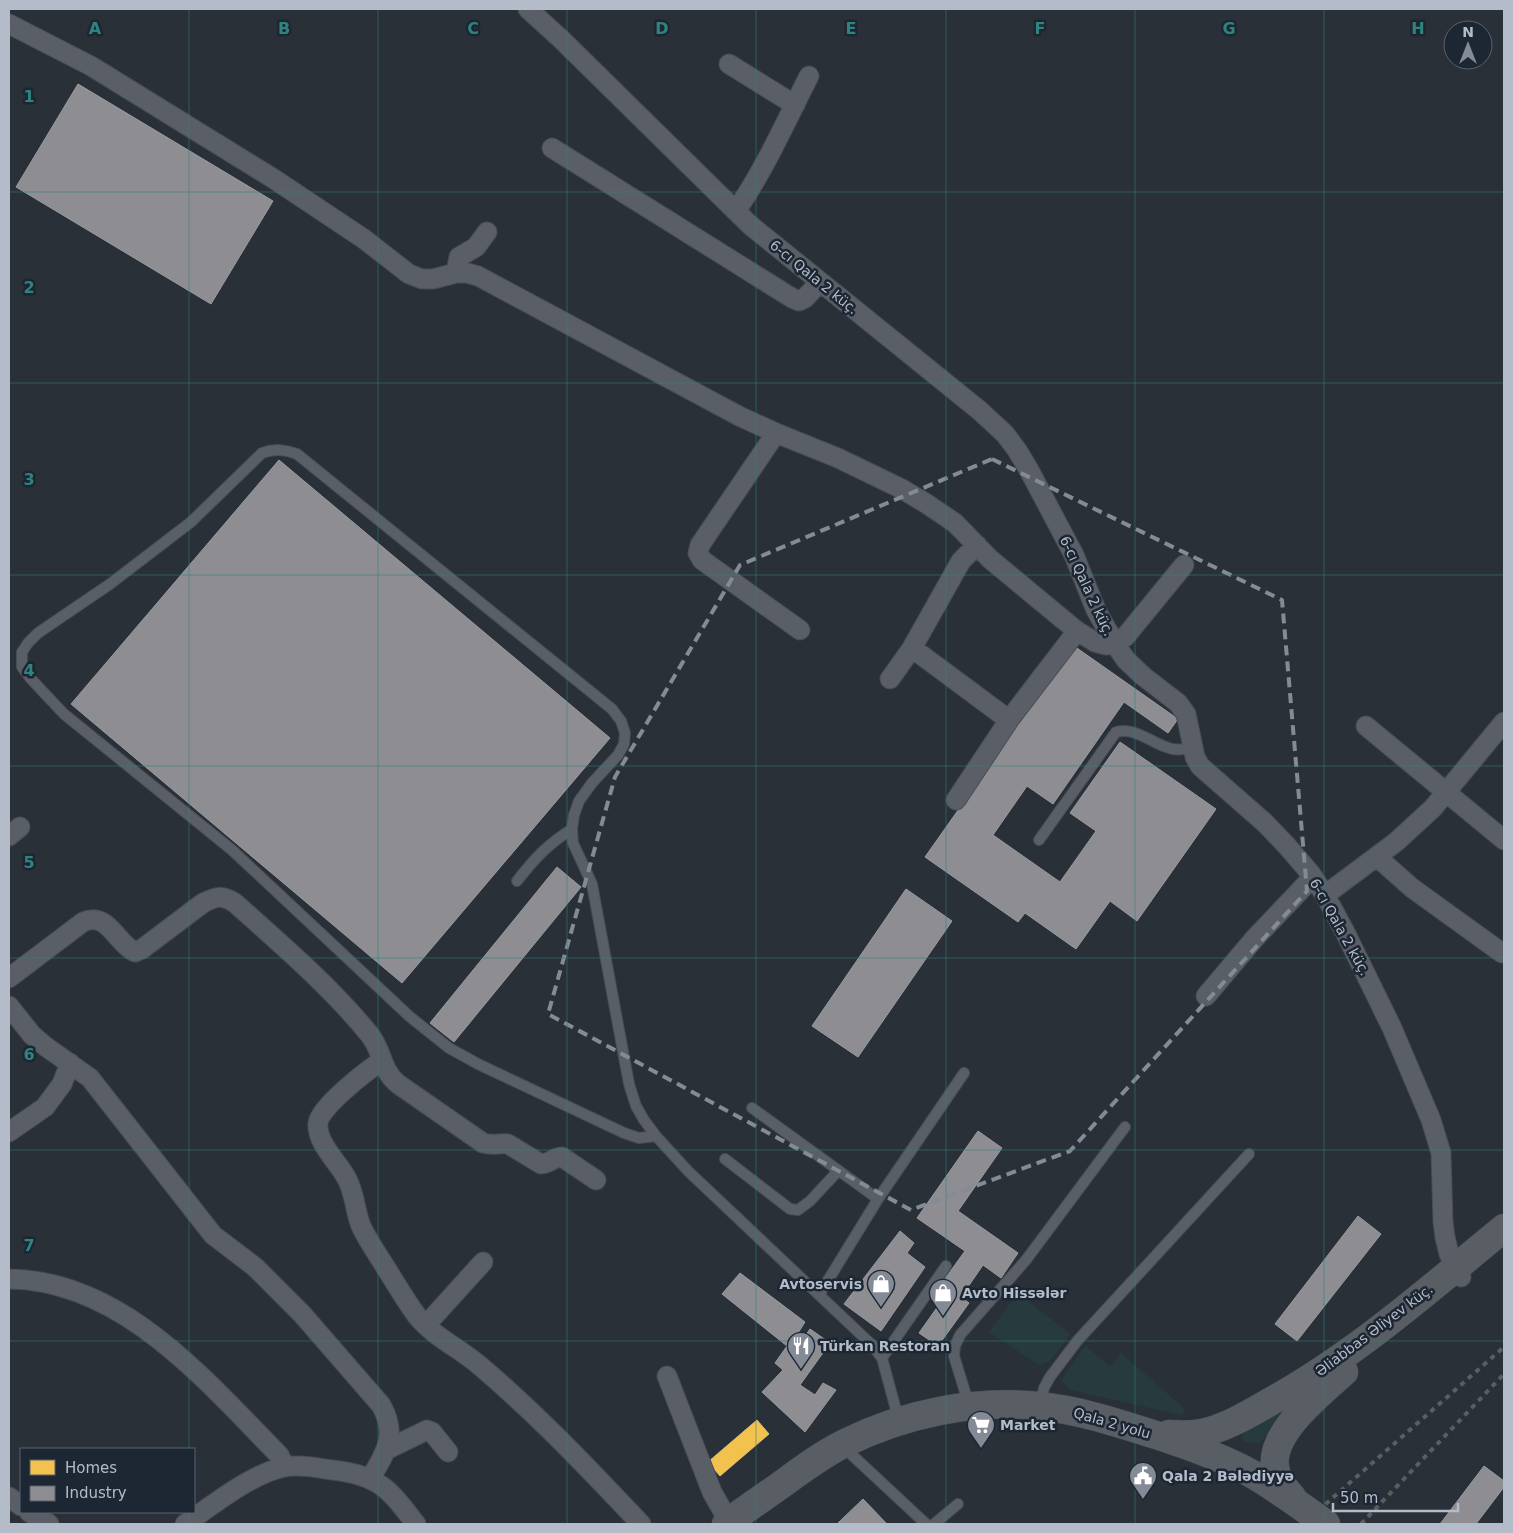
<svg xmlns="http://www.w3.org/2000/svg" width="1513" height="1533" viewBox="0 0 1513 1533" font-family="'DejaVu Sans',sans-serif">
	<style>
		.green { fill: #273a3e }
		.homes { fill: #f2c14e; stroke: #dfc073 }
		.industry { fill: #8d8d92; stroke: #999ba2 }
		.lines { fill: none; stroke-linecap: round; stroke-linejoin: round }
		.service-casing { stroke: #484c53; stroke-width: 12 }
		.minor-casing { stroke: #484c53; stroke-width: 21 }
		.secondary-casing { stroke: #484c53; stroke-width: 29 }
		.service { stroke: #5a5e66; stroke-width: 10 }
		.minor { stroke: #5a5e66; stroke-width: 19 }
		.secondary { stroke: #595d64; stroke-width: 28 }
		.rail { stroke: #595d64; stroke-width: 4; stroke-dasharray: 5 5; stroke-linecap: butt }
		.marked { fill: none; stroke: #848b96; stroke-width: 4; stroke-dasharray: 10 6; stroke-linejoin: round }
		.grid { fill: none; stroke: #308480; stroke-width: 1; stroke-opacity: 0.55 }
		.labels { text-anchor: middle; dominant-baseline: central; stroke-width: 5; stroke-linejoin: round; paint-order: stroke }
		.street-label { font-size: 14px; fill: #b4bcc9; stroke: #1d2633 }
		.poi-label { font-size: 14px; font-weight: bold; fill: #b4bcc9; stroke: #1d2633; text-anchor: start }
		.grid-label { font-size: 16px; text-anchor: middle; font-weight: bold; fill: #308480; stroke: #1d2633; stroke-width: 5; stroke-linejoin: round; paint-order: stroke }
	</style>
	<rect width="100%" height="100%" fill="#2a3038"/>
	<path class="green" d="M 1018,1293 L 1070,1334 L 1050,1361 L 1039,1365 L 989,1332 Z
		M 1085,1346 L 1110,1366 L 1121,1353 L 1186,1410 L 1181,1415 L 1070,1390 L 1061,1380 Z
		M 1329,1374 L 1259,1443 L 1246,1442 L 1242,1438 L 1243,1431 Z"/>
	<path class="homes" d="M 757,1420 L 769,1434 L 720,1476 L 708,1462 Z"/>
	<path class="industry" d="M 78,84 L 273,201 L 211,304 L 16,187 Z
		M 279,460 L 610,738 L 402,983 L 71,704 Z
		M 1074,646 L 1178,719 L 1168,733 L 1124,702 L 1053,804 L 1027,786 L 993,835 L 1060,882 L 1096,831 L 1070,813 L 1120,742 L 1216,809 L 1137,921 L 1110,901 L 1076,949 L 1025,913 L 1018,922 L 925,857 Z
		M 557,867 L 581,887 L 454,1042 L 430,1023 Z
		M 906,889 L 952,921 L 858,1057 L 812,1026 Z
		M 978,1131 L 1002,1148 L 958,1211 L 1018,1253 L 1001,1278 L 983,1265 L 961,1297 L 969,1303 L 938,1346 L 919,1333 L 948,1292 L 939,1287 L 965,1251 L 917,1218 Z
		M 1358,1216 L 1381,1234 L 1297,1341 L 1275,1324 Z
		M 900,1231 L 914,1243 L 907,1253 L 925,1267 L 881,1331 L 844,1304 Z
		M 740,1273 L 805,1322 L 793,1341 L 799,1345 L 810,1329 L 830,1343 L 800,1385 L 815,1395 L 823,1383 L 836,1390 L 805,1432 L 762,1392 L 783,1370 L 775,1363 L 787,1346 L 722,1294 Z
		M 1484,1466 L 1504,1481 L 1504,1487 L 1476,1524 L 1440,1524 Z
		M 863,1499 L 887,1524 L 839,1524 L 838,1523 Z"/>
	<g class="lines">
		<defs>
			<path id="service" d="M 1039,840 L 1116,732 C 1136,727 1151,743 1169,748 C 1177,751 1185,749 1193,747
				M 517,881 C 535,858 547,845 572,829
				M 752,1108 L 878,1199 L 819,1295
				M 656,1136 L 639,1138 L 624,1133 L 478,1064 L 449,1048 L 409,1016 L 232,850 L 64,714 L 31,679 L 22,667 L 22,652 L 28,643 L 38,633 L 110,584 L 191,522 L 262,453 C 275,448 285,450 297,454 L 612,709 L 621,721 L 625,733 L 624,744 L 618,755 L 592,783 L 579,801 L 574,815 L 572,829 L 573,843 L 592,884 L 629,1084 L 636,1106 L 644,1120 L 656,1136 L 688,1171 L 872,1345 L 882,1358 L 899,1421
				M 725,1159 L 790,1209 L 798,1210 L 810,1201 L 838,1171
				M 878,1199 L 964,1073
				M 882,1358 L 946,1266
				M 969,1405 L 954,1356 L 955,1346 L 960,1335 L 1026,1260 L 1125,1127
				M 1040,1405 L 1044,1388 L 1050,1377 L 1078,1340 L 1249,1154
				M 852,1455 L 926,1524
				M 934,1524 L 958,1504"/>
			<path id="minor" d="M 528,9 L 561,39 L 750,225 L 979,410 L 1005,434 L 1017,450 L 1029,470 L 1074,555 L 1096,610 L 1115,644 L 1126,660 L 1143,676 L 1178,703 L 1186,714 L 1195,757 L 1200,766 L 1265,823 L 1287,846 L 1311,874 L 1325,895 L 1345,932 L 1392,1028 L 1431,1120 L 1441,1153 L 1443,1222 L 1445,1237 L 1449,1254 L 1461,1277
				M 9,24 L 91,66 L 274,179 L 364,239 L 409,274 L 422,279 L 433,279 L 456,273 L 467,273 L 478,276 L 739,416 L 776,433 L 838,458 L 902,489 L 927,504 L 955,523 L 990,559 L 1077,631 L 1095,642 L 1106,645 L 1115,644 L 1125,637 L 1184,565
				M 729,64 L 795,105
				M 552,148 L 792,298 L 799,301 L 805,298 L 820,282
				M 736,211 C 766,167 785,123 809,76
				M 456,273 L 459,257 L 476,247 L 487,232
				M 776,433 L 700,545 L 698,553 L 702,560 L 800,630
				M 912,648 L 1009,720
				M 890,679 L 912,648 L 961,561 L 977,545
				M 1366,726 L 1504,840
				M 956,800 L 1009,720 L 1077,631
				M 9,836 L 20,827
				M 1377,857 L 1412,888 L 1502,953
				M 1325,895 L 1396,842 L 1433,808 L 1504,722
				M 9,978 L 83,922 C 108,911 116,943 135,952 L 142,949 L 203,903 C 217,896 222,895 235,903 C 282,945 330,986 370,1035 C 383,1052 381,1070 398,1084 L 483,1143 C 492,1146 499,1143 508,1144 L 541,1164 C 549,1164 554,1157 562,1157 L 596,1180
				M 1206,996 L 1255,938 L 1313,877
				M 9,1006 L 32,1035 L 45,1046 L 90,1078 L 213,1235 L 255,1267 L 302,1314 L 381,1405 C 398,1435 386,1452 370,1479
				M 382,1061 C 367,1070 320,1107 318,1123 C 316,1143 339,1163 347,1179 C 355,1194 355,1211 361,1226 C 368,1241 378,1255 386,1268 C 396,1284 406,1301 417,1316 C 434,1337 459,1348 479,1365 C 537,1414 589,1469 641,1524
				M 9,1132 L 45,1107 L 62,1084 L 70,1063
				M 9,1279 C 122,1280 205,1380 279,1455 L 285,1467
				M 426,1325 L 483,1262
				M 667,1376 L 712,1492 L 729,1522
				M 388,1449 L 427,1430 L 432,1432 L 448,1452
				M 9,1497 L 21,1506
				M 29,1512 L 49,1524
				M 185,1524 C 213,1505 251,1474 284,1467 C 300,1464 317,1468 333,1470 C 351,1472 369,1476 383,1487 C 396,1496 406,1512 416,1524"/>
			<path id="secondary" d="M 1169,1434 C 1183,1435 1197,1435 1210,1431 C 1236,1423 1259,1408 1282,1395 C 1362,1349 1433,1286 1504,1228
				M 1292,1497 C 1284,1488 1276,1479 1275,1467 C 1270,1432 1321,1393 1344,1372
				M 726,1524 C 743,1511 761,1499 778,1487 C 800,1471 821,1455 845,1443 C 904,1414 973,1399 1039,1406 C 1079,1410 1118,1423 1156,1435 C 1189,1446 1224,1458 1254,1475 C 1279,1490 1302,1507 1326,1524"/>
		</defs>
		<use href="#service" class="service-casing"/>
		<use href="#minor" class="minor-casing"/>
		<use href="#secondary" class="secondary-casing"/>
		<use href="#service" class="service"/>
		<use href="#minor" class="minor"/>
		<use href="#secondary" class="secondary"/>
		<path class="rail" d="M 1303,1524 L 1504,1347
			M 1361,1524 L 1504,1374"/>
	</g>
	<path class="marked" d="M 992,459 L 1282,600 L 1307,891 L 1070,1151 L 911,1210 L 548,1014 L 615,777 L 740,565 Z"/>
	<path class="grid" d="M 189,9 L 189,1449M 378,9 L 378,1524M 567,9 L 567,1524M 756,9 L 756,1524M 946,9 L 946,1524M 1135,9 L 1135,1524M 1324,9 L 1324,1524M 9,192 L 1504,192M 9,383 L 1504,383M 9,575 L 1504,575M 9,766 L 1504,766M 9,958 L 1504,958M 9,1150 L 1504,1150M 9,1341 L 1504,1341M 189,1512 L 189,1524"/>
	<defs>
		<symbol id="shop-pin" viewBox="-11 -11 22 30"><path d="M0 17L-7.5 6A9.5 9.5 0 1 1 7.5 6Z" fill="#848b96" stroke="#1d2633"/><path d="M-5-2.5h2.3a2.7 3.5 0 0 1 5.4 0H5L5.5 6h-11ZM-1.5-2.5h3a1.5 2.3 0 0 0-3 0Z" fill="#fff"/></symbol>
		<symbol id="restaurant-pin" viewBox="-11 -11 22 30"><path d="M0 17L-7.5 6A9.5 9.5 0 1 1 7.5 6Z" fill="#848b96" stroke="#1d2633"/><path d="M-5-6h1v4h1v-4h1v4h1v-4h1v5L-1.5 .5V6h-2V.5L-5-1ZM5-6V6H3V1.5H1.5Q1.5-4 5-6Z" fill="#fff"/></symbol>
		<symbol id="supermarket-pin" viewBox="-11 -11 22 30"><path d="M0 17L-7.5 6A9.5 9.5 0 1 1 7.5 6Z" fill="#848b96" stroke="#1d2633"/><path d="M-6-5.5h2.5l.6 2H6L4.5 2H-2.5L-4.4-4H-6ZM-1.5 3.2a1.3 1.3 0 1 0 .1 0ZM3 3.2a1.3 1.3 0 1 0 .1 0Z" fill="#fff"/></symbol>
		<symbol id="civic-pin" viewBox="-11 -11 22 30"><path d="M0 17L-7.5 6A9.5 9.5 0 1 1 7.5 6Z" fill="#848b96" stroke="#1d2633"/><path d="M-.6-6.5H3V-4.5H.6V-3L4-1V1h2V6H-6V1h2V-1L-.6-3ZM-1.2 2.5V6h2.4V2.5Z" fill="#fff"/></symbol>
	</defs>
	<g fill-rule="evenodd">
		<use href="#shop-pin" x="865" y="1268" width="32" height="43"/>
		<use href="#shop-pin" x="927" y="1277" width="32" height="43"/>
		<use href="#restaurant-pin" x="785" y="1330" width="32" height="43"/>
		<use href="#supermarket-pin" x="965" y="1409" width="32" height="43"/>
		<use href="#civic-pin" x="1127" y="1460" width="32" height="43"/>
	</g>
	<g class="labels">
		<g class="street-label">
			<text transform="translate(814 277) rotate(39)">6-cı Qala 2 küç.</text>
			<text transform="translate(1087 586) rotate(65)">6-cı Qala 2 küç.</text>
			<text transform="translate(1340 927) rotate(61)">6-cı Qala 2 küç.</text>
			<text transform="translate(1374 1330) rotate(-37)">Əliabbas Əliyev küç.</text>
			<text transform="translate(1112 1423) rotate(16)">Qala 2 yolu</text>
		</g>
		<g class="poi-label">
			<text x="862" y="1284" text-anchor="end">Avtoservis</text>
			<text x="962" y="1293">Avto Hissələr</text>
			<text x="820" y="1346">Türkan Restoran</text>
			<text x="1000" y="1425">Market</text>
			<text x="1162" y="1476">Qala 2 Bələdiyyə</text>
		</g>
	</g>
	<g class="grid-label">
		<text x="95" y="34">A</text>
		<text x="284" y="34">B</text>
		<text x="473" y="34">C</text>
		<text x="662" y="34">D</text>
		<text x="851" y="34">E</text>
		<text x="1040" y="34">F</text>
		<text x="1229" y="34">G</text>
		<text x="1418" y="34">H</text>
		<text x="29" y="102">1</text>
		<text x="29" y="293">2</text>
		<text x="29" y="485">3</text>
		<text x="29" y="676">4</text>
		<text x="29" y="868">5</text>
		<text x="29" y="1060">6</text>
		<text x="29" y="1251">7</text>
	</g>
	<rect width="1513" height="1533" fill="none" stroke="#b4bcc9" stroke-width="20"/>
	<rect x="20" y="1448" width="175" height="65" fill="#1d2633" stroke="#59626f"/>
	<rect x="30" y="1460" width="25" height="15" fill="#f2c14e" stroke="#59626f"/>
	<text x="65" y="1473" font-size="15" fill="#b4bcc9">Homes</text>
	<rect x="30" y="1486" width="25" height="15" fill="#8d8d92" stroke="#59626f"/>
	<text x="65" y="1498" font-size="15" fill="#b4bcc9">Industry</text>
	<g transform="translate(1468 45)"><circle r="24" fill="#1d2633" stroke="#59626f"/>
	<path d="M0-4L9 19L0 12L-9 19Z" fill="#848b96"/>
	<text y="-8" font-size="14" font-weight="bold" text-anchor="middle" fill="#b4bcc9">N</text>
	</g>
	<path d="M1333 1503v8h125v-8" fill="none" stroke="#b4bcc9" stroke-width="2.5"/>
	<text x="1340" y="1503" font-size="15" fill="#b4bcc9" stroke="#1d2633" stroke-width="4" paint-order="stroke">50 m</text>
</svg>
